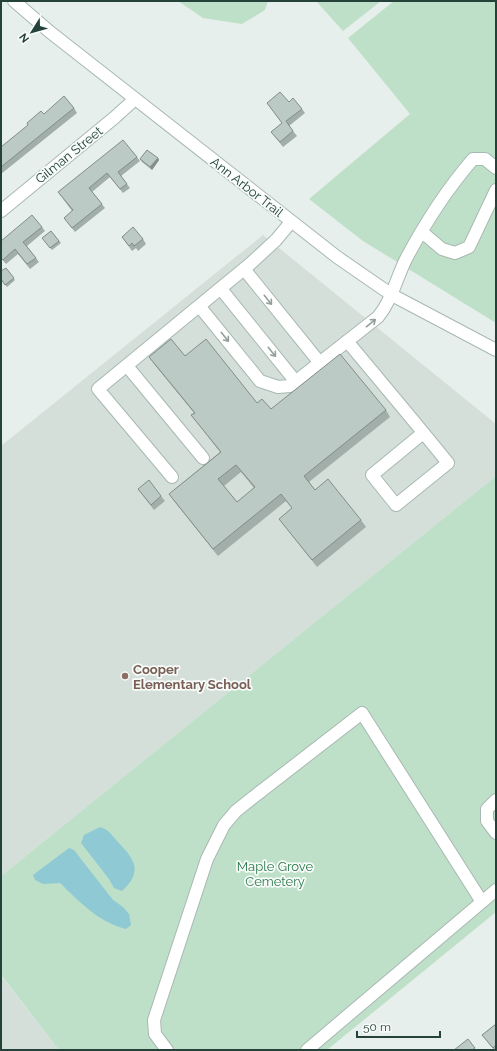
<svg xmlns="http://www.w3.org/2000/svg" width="497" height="1051" viewBox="0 0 497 1051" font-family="Raleway,sans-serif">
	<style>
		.built { fill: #d4dfda }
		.green { fill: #bfe0c8 }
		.water { fill: #8ec9d4 }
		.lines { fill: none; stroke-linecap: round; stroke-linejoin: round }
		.minor-casing { stroke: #a8b8b2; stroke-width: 14 }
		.minor { stroke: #fff; stroke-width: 12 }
		.wall { fill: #a1aea9; fill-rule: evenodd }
		.shaded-wall { fill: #838d89 }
		.building { fill: #bbcac4; stroke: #838d89; fill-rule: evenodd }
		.oneway { stroke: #92a09c }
		.education-dot { fill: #8d6e63; stroke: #f7fbf9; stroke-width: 1.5 }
		.labels { text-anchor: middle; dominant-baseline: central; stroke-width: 3.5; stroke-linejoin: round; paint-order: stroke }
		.street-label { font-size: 13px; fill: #24423a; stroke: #f7fbf9 }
		.education-label { font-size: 13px; font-weight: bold; fill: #785e54; stroke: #f7fbf9; text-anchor: start }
		.park-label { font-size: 13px; fill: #2d7a4b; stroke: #f7fbf9 }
	</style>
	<rect width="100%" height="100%" fill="#e6efeb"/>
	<path class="built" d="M 263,235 L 496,424 L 496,476 L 1,876 L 1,446 Z
		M 1,976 L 59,1050 L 1,1050 Z"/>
	<path class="green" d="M 178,1 L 268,1 L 265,10 L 242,24 L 203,18 Z
		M 316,1 L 381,1 L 343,31 Z
		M 394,1 L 496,1 L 496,323 L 363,241 L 309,199 L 410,114 L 348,38 Z
		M 496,476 L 496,912 L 327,1050 L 59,1050 L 1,975 L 1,876 Z"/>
	<path class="water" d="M 100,827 C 110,830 112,836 119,843 C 135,860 143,872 122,891 L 114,888 L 109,879 L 81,843 L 84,835 Z
		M 69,848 L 74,850 L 113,900 L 123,907 L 129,914 L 131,925 L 126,929 C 98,922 80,902 60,883 L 43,884 L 35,880 L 33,875 Z"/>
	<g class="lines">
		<defs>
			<path id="minor" d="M 14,1 L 50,32 L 337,257 L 392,295 L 496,350
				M 1,211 L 114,118 L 135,99
				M 422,232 L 442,249 L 455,253 L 469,247 L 496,190
				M 244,269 L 320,363
				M 221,289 L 296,382
				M 200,307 L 260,381 L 278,387 L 290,386 L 378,317 C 392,300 396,279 406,259 C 424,225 448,188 473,159 L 485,159 L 496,168
				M 347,341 C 381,382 415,422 448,463 L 396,505 L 372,475 L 423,433
				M 127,366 L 203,458
				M 172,477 L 98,389 L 250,264 L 276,240 L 291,222
				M 496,800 L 487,809 L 487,821 L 496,833
				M 167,1050 L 155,1034 L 154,1020 L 207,859 L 224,825 L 236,811 L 251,799 L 362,713 L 482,902
				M 307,1050 L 496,890"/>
		</defs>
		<use href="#minor" class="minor-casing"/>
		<use href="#minor" class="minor"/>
	</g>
	<path class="wall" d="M 289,102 L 302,109 L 305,113 L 289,126 L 297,136 L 283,147 L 271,132 L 282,123 L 267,103 Z
		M 74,108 L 77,113 L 1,174 L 1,147 L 44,114 Z
		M 137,157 L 140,161 L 121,176 L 130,188 L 123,193 L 110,177 L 92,192 L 105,208 L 75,232 L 64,218 L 72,211 L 58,192 Z
		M 158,158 L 159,160 L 152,170 L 142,162 L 140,159 Z
		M 42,227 L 45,231 L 27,246 L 39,262 L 30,269 L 18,254 L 6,264 L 1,258 L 1,241 Z
		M 51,231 L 61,243 L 52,250 L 42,238 Z
		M 122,237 L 143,239 L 146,244 L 138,251 L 136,248 L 132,251 Z
		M 6,268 L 15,280 L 7,287 L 1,280 Z
		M 185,356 L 257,403 L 271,409 L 386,410 L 390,417 L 309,482 L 315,490 L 361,520 L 366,527 L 317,567 L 279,519 L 292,508 L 286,501 L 218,556 L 174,501 L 169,494 L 220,452 L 191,415 L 194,413 L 154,364 L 149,357 ZM 241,472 L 254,488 L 237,502 L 224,486 Z
		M 138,489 L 161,496 L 165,501 L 154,510 Z
		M 496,1024 L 496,1050 L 494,1050 L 482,1035 Z"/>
	<path class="shaded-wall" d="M 158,158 L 159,160 L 152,170 L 150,167 Z"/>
	<path class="building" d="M 280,92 L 289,102 L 293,98 L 302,109 L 286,121 L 293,131 L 280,142 L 271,132 L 282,123 L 267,103 Z
		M 64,96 L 74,108 L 1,167 L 1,147 L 28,125 L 27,123 L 41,111 L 44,114 Z
		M 123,140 L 137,157 L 118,172 L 127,184 L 120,189 L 107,173 L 89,188 L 102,204 L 72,228 L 64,218 L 73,210 L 58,192 Z
		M 147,150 L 158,158 L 150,167 L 140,159 Z
		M 32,215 L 42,227 L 23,242 L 36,258 L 27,264 L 15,249 L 3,260 L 1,258 L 1,241 Z
		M 133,227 L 143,239 L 134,246 L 132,243 L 129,246 L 122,237 Z
		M 51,231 L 59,241 L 50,248 L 42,238 Z
		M 6,268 L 14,278 L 5,285 L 1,279 L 1,271 Z
		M 171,339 L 185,356 L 206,339 L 257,403 L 262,399 L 271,409 L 340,354 L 386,410 L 304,476 L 315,490 L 328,479 L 361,520 L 312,560 L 279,519 L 292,508 L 281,494 L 213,549 L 169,494 L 221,452 L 191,415 L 195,413 L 149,357 ZM 236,465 L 255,487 L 237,502 L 218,479 Z
		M 149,480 L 161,496 L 151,505 L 138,489 Z
		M 496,1024 L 496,1045 L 493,1048 L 482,1035 Z
		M 468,1039 L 475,1048 L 472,1050 L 454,1050 Z"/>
	<defs><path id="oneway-shaft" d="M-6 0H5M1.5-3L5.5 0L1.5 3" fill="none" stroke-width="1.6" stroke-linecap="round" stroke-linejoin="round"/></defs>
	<g class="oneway">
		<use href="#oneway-shaft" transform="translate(268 300) rotate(51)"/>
		<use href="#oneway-shaft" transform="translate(371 323) rotate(-39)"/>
		<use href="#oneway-shaft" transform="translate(225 337) rotate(51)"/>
		<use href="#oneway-shaft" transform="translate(272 352) rotate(51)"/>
	</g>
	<circle class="education-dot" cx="125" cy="676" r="4"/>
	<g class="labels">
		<g class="street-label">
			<text transform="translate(69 155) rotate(-39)">Gilman Street</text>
			<text transform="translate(247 187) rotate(38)">Ann Arbor Trail</text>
		</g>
		<g class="education-label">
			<text x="133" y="669">Cooper<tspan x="133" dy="15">Elementary School</tspan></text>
		</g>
		<g class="park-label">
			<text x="275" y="866">Maple Grove<tspan x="275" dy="15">Cemetery</tspan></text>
		</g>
	</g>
	<rect width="497" height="1051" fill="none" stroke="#24423a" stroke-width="4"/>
	<g transform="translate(32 32) rotate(233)" stroke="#f7fbf9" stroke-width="3" paint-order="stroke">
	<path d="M0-3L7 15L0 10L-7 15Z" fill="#24423a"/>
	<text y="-6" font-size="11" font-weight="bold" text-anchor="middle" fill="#24423a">N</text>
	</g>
	<path d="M357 1031v6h83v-6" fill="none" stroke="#24423a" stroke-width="2"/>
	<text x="363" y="1031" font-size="12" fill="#24423a" stroke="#f7fbf9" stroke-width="3" paint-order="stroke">50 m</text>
</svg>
